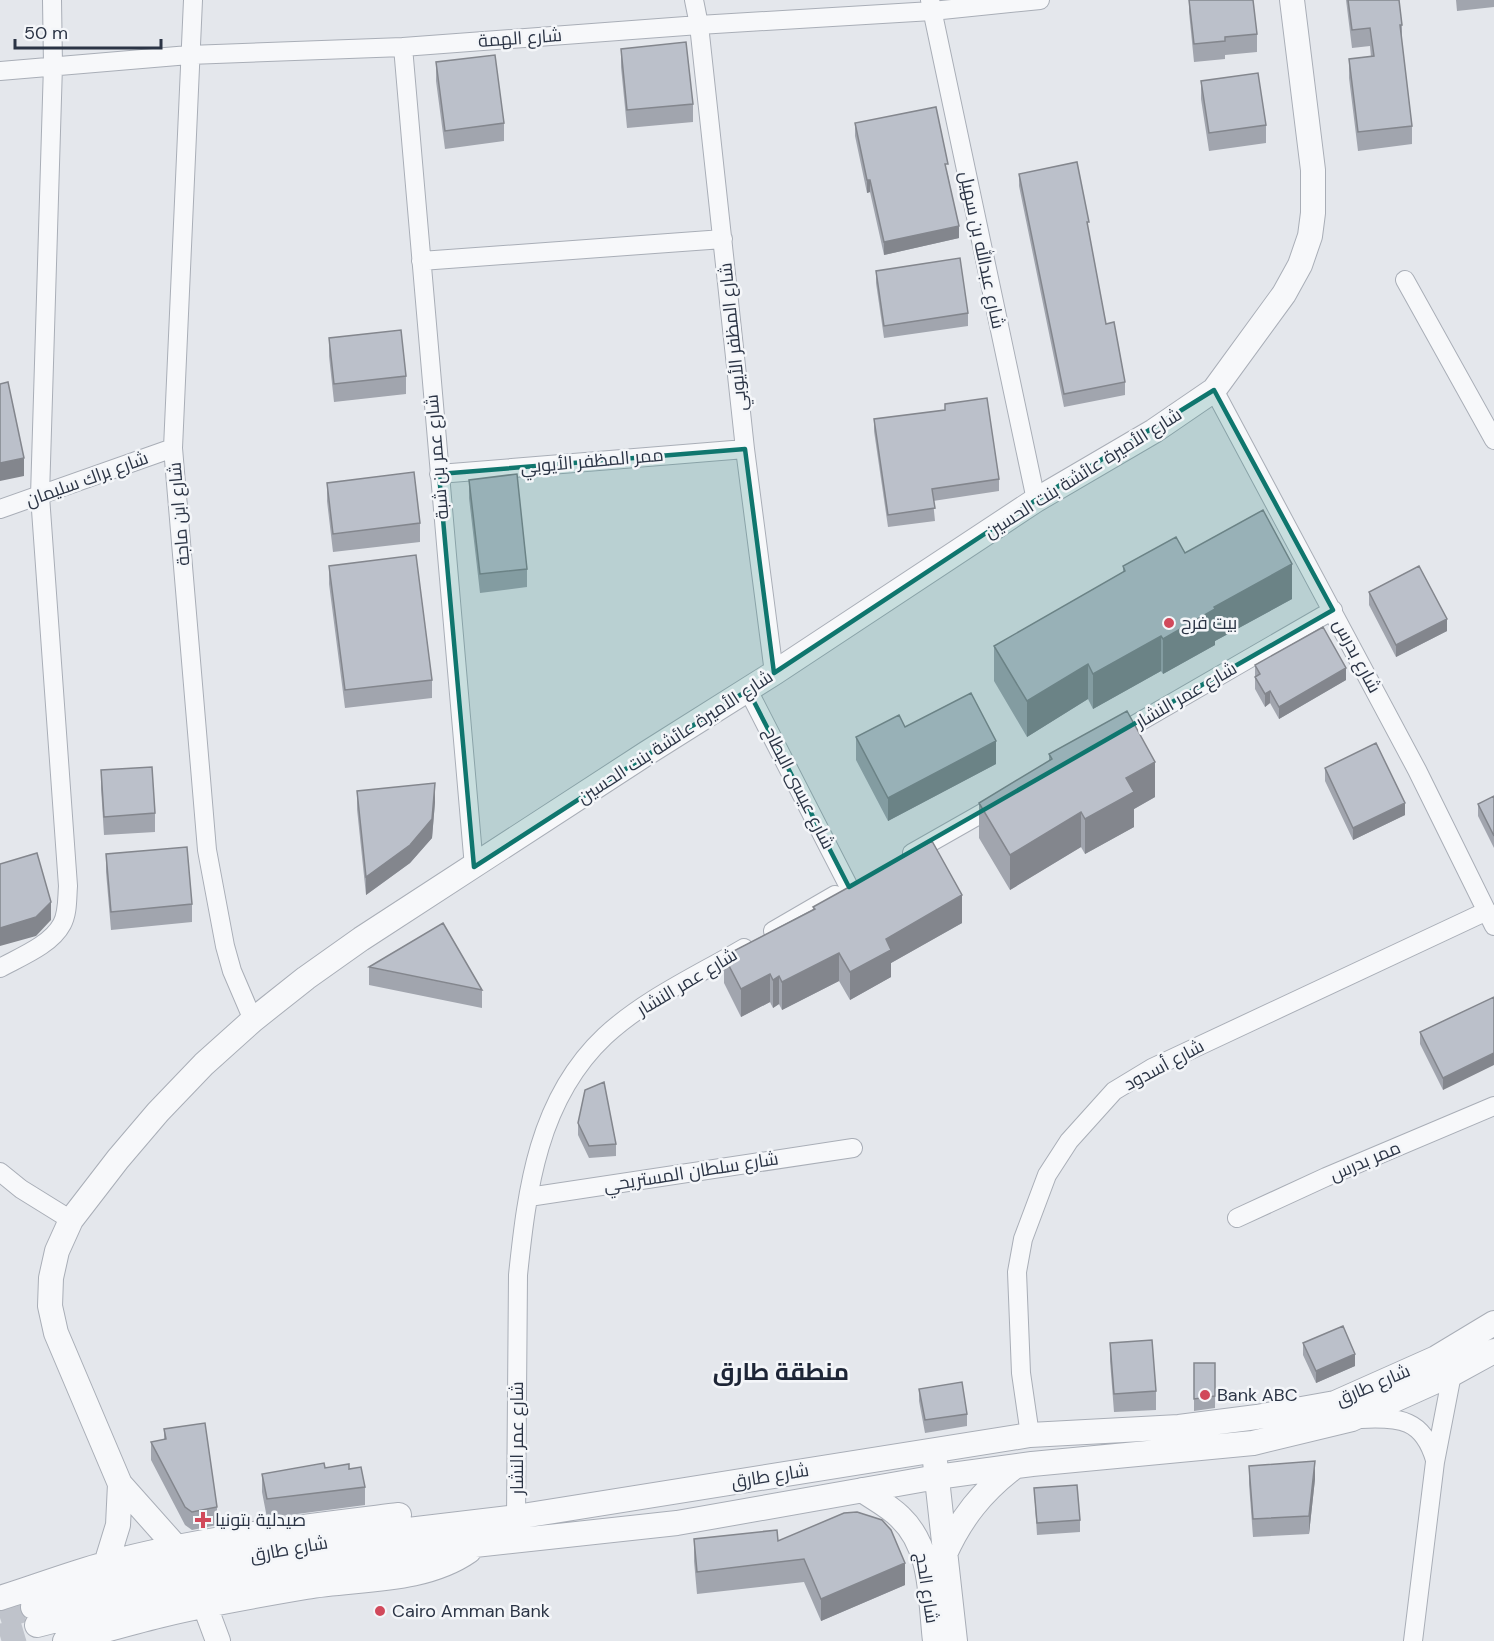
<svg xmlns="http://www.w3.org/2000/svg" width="1494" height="1641" viewBox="0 0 1494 1641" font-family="'DM Sans',Cairo,sans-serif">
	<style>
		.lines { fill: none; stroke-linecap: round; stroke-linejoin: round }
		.tertiary-tunnel { stroke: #bfc3cb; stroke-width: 24; stroke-dasharray: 24 12; stroke-linecap: butt }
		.minor-casing { stroke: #a9aeb7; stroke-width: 20 }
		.tertiary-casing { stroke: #a9aeb7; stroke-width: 26 }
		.minor { stroke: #f7f8fa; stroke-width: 18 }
		.tertiary { stroke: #f7f8fa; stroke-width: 24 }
		.wall { fill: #a1a5ae }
		.shaded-wall { fill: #83868d }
		.building { fill: #bbc0ca; stroke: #83868d; stroke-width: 1.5 }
		.marked { fill: #0f766e; fill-opacity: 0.2; stroke: #0f766e; stroke-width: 4.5; stroke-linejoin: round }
		.poi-dot { fill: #d1495b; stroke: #f4f6f9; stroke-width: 2 }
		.labels { text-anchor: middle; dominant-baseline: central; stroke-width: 5; stroke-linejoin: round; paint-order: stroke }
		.street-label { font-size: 18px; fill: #2b3445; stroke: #f4f6f9 }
		.poi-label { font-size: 18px; fill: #2b3445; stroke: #f4f6f9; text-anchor: start }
		.district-label { font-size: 24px; font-weight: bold; fill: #1d2536; stroke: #f4f6f9 }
	</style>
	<rect width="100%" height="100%" fill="#e4e7ec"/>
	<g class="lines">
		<path class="tertiary-tunnel" d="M 0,1618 L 33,1607
			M 0,1636 L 37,1625"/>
		<defs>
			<path id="minor" d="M 193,0 L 173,448 L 207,850 L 225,946 L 232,971 L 253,1020
				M 694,0 L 699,25 L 745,449 L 774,673
				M 930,0 L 1036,500
				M 403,47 L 474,867
				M 0,71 L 189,55 L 403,47 L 699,25 L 932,11 L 1040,0
				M 421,261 L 723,239
				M 1405,280 L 1494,440
				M 1214,390 L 1417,770 L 1494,926
				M 439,474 L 745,449
				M 0,509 L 173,448
				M 748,690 L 849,887
				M 1115,736 L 1333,610
				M 912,853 L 1000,803
				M 773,931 L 835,895
				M 0,968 C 20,957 51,945 62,924 C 68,913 67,898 68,886 L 40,496 L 53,65 L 52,0
				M 0,1172 L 21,1189 L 71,1220
				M 529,1197 L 853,1148
				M 1237,1218 L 1326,1177 L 1494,1106
				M 1361,1419 C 1400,1417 1423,1419 1435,1460
				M 1030,1435 L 1021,1373 L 1017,1272 L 1023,1239 L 1047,1175 L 1069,1141 L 1114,1091 L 1152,1068 L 1487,911
				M 516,1517 L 518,1275 C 527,1189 538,1099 605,1036 C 645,999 698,975 744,948
				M 1413,1641 L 1435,1462 L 1452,1374"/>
			<path id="tertiary" d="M 935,1461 L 955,1641
				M 862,1490 C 875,1499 889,1506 900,1517 C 933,1548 930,1599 935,1641
				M 177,1548 L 120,1484 L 56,1333 L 50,1306 L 51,1278 L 57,1251 L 71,1220 L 118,1159 L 158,1112 L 204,1064 L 253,1020 L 306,978 L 361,939 L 647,753 L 774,673 L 1036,500 L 1154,431 L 1214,390 L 1284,294 L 1300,265 L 1310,236 L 1313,213 L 1313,170 L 1292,0
				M 945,1554 C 961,1518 982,1492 1013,1468
				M 106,1564 L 118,1525 L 120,1484
				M 0,1598 C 35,1587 69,1574 105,1564 C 201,1538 301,1527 399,1515
				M 205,1606 L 218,1641
				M 33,1607 L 198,1565 L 400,1531 L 516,1517 L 1030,1435 L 1179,1427 L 1257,1417 L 1335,1403 L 1436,1358 L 1494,1323
				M 37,1625 L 162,1593 L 304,1567 L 402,1553 L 677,1523 L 937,1477 L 1032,1464 L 1253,1443 L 1352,1419 L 1452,1374 L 1494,1351
				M 65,1641 C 99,1632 132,1622 166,1614 C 212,1603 259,1595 306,1587 C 359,1578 423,1583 469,1551"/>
		</defs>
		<use href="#minor" class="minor-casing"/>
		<use href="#tertiary" class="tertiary-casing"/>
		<use href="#minor" class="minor"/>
		<use href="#tertiary" class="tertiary"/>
	</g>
	<path class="wall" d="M 1189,0 L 1253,0 L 1257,34 L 1257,52 L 1225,55 L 1225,59 L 1194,62 L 1189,12 Z
		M 1346,0 L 1399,0 L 1402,25 L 1402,43 L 1412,126 L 1412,144 L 1358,151 L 1349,78 L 1349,59 L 1371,57 L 1370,46 L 1352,48 Z
		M 1456,0 L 1494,0 L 1494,7 L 1457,11 Z
		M 621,49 L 693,104 L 693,122 L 627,128 L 621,67 Z
		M 436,62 L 504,123 L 504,141 L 445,149 L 436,81 Z
		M 1201,81 L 1266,125 L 1266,143 L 1209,151 L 1201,99 Z
		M 855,123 L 948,175 L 959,238 L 884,255 L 870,192 L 867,193 L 855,136 Z
		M 1019,174 L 1089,234 L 1106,324 L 1125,382 L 1125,395 L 1064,407 L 1019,186 Z
		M 876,271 L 968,313 L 968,326 L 884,338 L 876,283 Z
		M 329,338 L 406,376 L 406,394 L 334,402 L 329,356 Z
		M 945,404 L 999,479 L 999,491 L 933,501 L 935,521 L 888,527 L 874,431 L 874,419 L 945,410 Z
		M 469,480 L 527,569 L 527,587 L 480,593 L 469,498 Z
		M 327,483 L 420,523 L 420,542 L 333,552 L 327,501 Z
		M 1185,553 L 1292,599 L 1215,641 L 1215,645 L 1163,674 L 1161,671 L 1093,709 L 1088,699 L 1027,737 L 994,681 L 994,646 L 1123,572 L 1123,566 Z
		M 329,566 L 432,680 L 432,698 L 345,708 L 329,584 Z
		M 1369,592 L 1447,631 L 1396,657 L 1369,605 Z
		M 1255,665 L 1346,680 L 1279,719 L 1270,703 L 1265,707 L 1255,689 Z
		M 905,727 L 996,764 L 888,821 L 856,760 L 856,737 Z
		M 1049,754 L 1155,797 L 1134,809 L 1134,827 L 1085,854 L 1081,847 L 1010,890 L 979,838 L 979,803 L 1049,761 Z
		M 1325,768 L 1405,815 L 1353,840 L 1325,781 Z
		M 101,770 L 155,813 L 155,832 L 104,835 L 101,788 Z
		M 357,791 L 435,802 L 432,838 L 410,863 L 366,895 L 357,809 Z
		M 1494,796 L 1494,848 L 1478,816 L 1478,804 Z
		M 106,854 L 192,904 L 192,922 L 111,930 L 106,872 Z
		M 813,907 L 962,923 L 891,963 L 891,977 L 850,1000 L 839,981 L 782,1010 L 779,1004 L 773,1008 L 770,1002 L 741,1017 L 724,983 L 724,956 L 813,909 Z
		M 369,967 L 482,990 L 482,1008 L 369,985 Z
		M 1494,997 L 1443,1090 L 1420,1044 L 1420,1032 Z
		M 578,1123 L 616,1144 L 616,1156 L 589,1158 L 578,1135 Z
		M 1110,1343 L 1156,1391 L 1156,1410 L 1114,1412 L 1110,1361 Z
		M 1303,1343 L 1355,1366 L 1316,1383 L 1303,1355 Z
		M 1194,1363 L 1215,1363 L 1215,1408 L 1194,1411 Z
		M 919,1389 L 967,1414 L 967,1426 L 925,1433 L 919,1401 Z
		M 164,1429 L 217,1507 L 217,1525 L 192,1530 L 185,1525 L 151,1460 L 151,1442 L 164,1440 Z
		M 1249,1466 L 1315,1479 L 1309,1534 L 1253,1537 L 1249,1484 Z
		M 325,1468 L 365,1487 L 365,1505 L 267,1518 L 262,1492 L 262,1474 Z
		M 1034,1488 L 1080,1520 L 1080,1532 L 1037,1535 Z
		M 694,1539 L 778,1541 L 905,1585 L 821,1621 L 804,1582 L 697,1594 L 694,1561 Z"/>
	<path class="shaded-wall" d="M 867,180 L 870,180 L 870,192 L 867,193 Z
		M 959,226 L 959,238 L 884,255 L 884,242 Z
		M 24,458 L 24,476 L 0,481 L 0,463 Z
		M 1292,564 L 1292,599 L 1215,641 L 1215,645 L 1163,674 L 1163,639 L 1214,607 Z
		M 1447,619 L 1447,631 L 1396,657 L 1396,645 Z
		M 1161,636 L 1161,671 L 1093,709 L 1093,674 Z
		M 1088,664 L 1088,699 L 1027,737 L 1027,701 Z
		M 1346,668 L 1346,680 L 1279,719 L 1279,707 Z
		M 1270,691 L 1270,703 L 1265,707 L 1265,694 Z
		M 996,741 L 996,764 L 888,821 L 888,798 Z
		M 1155,762 L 1155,797 L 1134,809 L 1134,827 L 1085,854 L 1085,819 L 1126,778 Z
		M 435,783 L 435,802 L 432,838 L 410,863 L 366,895 L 366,877 Z
		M 1405,803 L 1405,815 L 1353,840 L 1353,828 Z
		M 1081,812 L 1081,847 L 1010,890 L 1010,855 Z
		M 962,895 L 962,923 L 891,963 L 891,977 L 850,1000 L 850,972 L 886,939 Z
		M 51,902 L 51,920 L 36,936 L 0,946 L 0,928 Z
		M 839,953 L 839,981 L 782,1010 L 782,982 Z
		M 770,974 L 770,1002 L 741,1017 L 741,989 Z
		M 779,976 L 779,1004 L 773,1008 L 773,980 Z
		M 1494,1053 L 1494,1065 L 1443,1090 L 1443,1078 Z
		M 1355,1354 L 1355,1366 L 1316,1383 L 1316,1371 Z
		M 1315,1461 L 1315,1479 L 1309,1534 L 1309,1516 Z
		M 905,1563 L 905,1585 L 821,1621 L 821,1599 Z"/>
	<path class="building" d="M 1189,0 L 1253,0 L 1257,34 L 1225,37 L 1225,41 L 1194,44 Z
		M 1348,0 L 1399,0 L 1402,25 L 1400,25 L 1412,126 L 1358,132 L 1349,59 L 1374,56 L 1370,28 L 1352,30 Z
		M 686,42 L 693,104 L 627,110 L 621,49 Z
		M 495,55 L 504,123 L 445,131 L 436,62 Z
		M 1258,73 L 1266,125 L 1209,133 L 1201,81 Z
		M 936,107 L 948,164 L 945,164 L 959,226 L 884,242 L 870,180 L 867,180 L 855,123 Z
		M 1077,162 L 1089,222 L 1087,222 L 1106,324 L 1114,322 L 1125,382 L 1064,394 L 1019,174 Z
		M 960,258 L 968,313 L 884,326 L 876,271 Z
		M 401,330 L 406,376 L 334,384 L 329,338 Z
		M 8,382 L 24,458 L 0,463 L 0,384 Z
		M 987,398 L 999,479 L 932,489 L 935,508 L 888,515 L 874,419 L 945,410 L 945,404 Z
		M 414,472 L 420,523 L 333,534 L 327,483 Z
		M 517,474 L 527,569 L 480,574 L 469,480 Z
		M 1263,510 L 1292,564 L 1214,607 L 1215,609 L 1163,639 L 1161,636 L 1093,674 L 1088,664 L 1027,701 L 994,646 L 1125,571 L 1123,566 L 1176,537 L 1185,553 Z
		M 416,555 L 432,680 L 345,690 L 329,566 Z
		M 1419,566 L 1447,619 L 1396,645 L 1369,592 Z
		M 1323,627 L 1346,668 L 1279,707 L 1270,691 L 1265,694 L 1255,677 L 1260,674 L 1255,665 Z
		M 971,693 L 996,741 L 888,798 L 856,737 L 899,715 L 905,727 Z
		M 1127,711 L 1155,762 L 1126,778 L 1134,792 L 1085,819 L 1081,812 L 1010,855 L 979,803 L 1052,759 L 1049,754 Z
		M 1376,743 L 1405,803 L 1353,828 L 1325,768 Z
		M 152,767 L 155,813 L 104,817 L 101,770 Z
		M 435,783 L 432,819 L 410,845 L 366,877 L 357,791 Z
		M 1494,796 L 1494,836 L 1478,804 Z
		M 932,841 L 962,895 L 886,939 L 891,950 L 850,972 L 839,953 L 782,982 L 779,976 L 773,980 L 770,974 L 741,989 L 724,956 L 815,909 L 813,907 Z
		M 187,847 L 192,904 L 111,912 L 106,854 Z
		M 37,853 L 51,902 L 36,917 L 0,928 L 0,864 Z
		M 443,923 L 482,990 L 369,967 Z
		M 1494,997 L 1494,1053 L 1443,1078 L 1420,1032 Z
		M 604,1082 L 616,1144 L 589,1146 L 578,1123 L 585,1090 Z
		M 1343,1326 L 1355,1354 L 1316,1371 L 1303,1343 Z
		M 1152,1340 L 1156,1391 L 1114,1394 L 1110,1343 Z
		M 1194,1363 L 1215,1363 L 1215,1396 L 1194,1399 Z
		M 962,1382 L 967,1414 L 925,1420 L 919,1389 Z
		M 205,1423 L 217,1507 L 192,1512 L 185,1507 L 151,1442 L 166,1439 L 164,1429 Z
		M 1315,1461 L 1309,1516 L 1253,1519 L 1249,1466 Z
		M 324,1463 L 325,1468 L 349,1464 L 349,1469 L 361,1467 L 365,1487 L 267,1499 L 262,1474 Z
		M 1077,1485 L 1080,1520 L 1037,1523 L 1034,1488 Z
		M 857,1512 L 882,1520 L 891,1530 L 905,1563 L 821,1599 L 804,1559 L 697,1572 L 694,1539 L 777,1530 L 778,1541 L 844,1513 Z"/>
	<path class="marked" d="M 1214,390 L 1333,610 L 849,887 L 748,690 L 474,867 L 439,474 L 745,449 L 774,673 L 1036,500 Z"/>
	<g class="poi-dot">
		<circle cx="1169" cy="623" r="6"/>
		<circle cx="1205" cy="1395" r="6"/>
		<path d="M200 1511h6v6h6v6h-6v6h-6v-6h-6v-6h6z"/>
		<circle cx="380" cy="1611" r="6"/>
	</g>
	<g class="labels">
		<g class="street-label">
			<text transform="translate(520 38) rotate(-4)">شارع الهمة</text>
			<text transform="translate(982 250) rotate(78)">شارع عبدالله بن سهيل</text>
			<text transform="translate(733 337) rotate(-96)">شارع المظفر الأيوبي</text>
			<text transform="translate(437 457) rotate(-95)">شارع عمر بن شبة</text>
			<text transform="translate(592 461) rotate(-5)">ممر المظفر الأيوبي</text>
			<text transform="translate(1083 473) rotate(-32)">شارع الأميرة عائشة بنت الحسين</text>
			<text transform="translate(87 479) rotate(-20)">شارع براك سليمان</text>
			<text transform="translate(179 514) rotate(-95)">شارع ابن ماجة</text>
			<text transform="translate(1357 656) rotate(62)">شارع بدرس</text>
			<text transform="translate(1186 695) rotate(-30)">شارع عمر النشار</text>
			<text transform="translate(675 737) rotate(-33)">شارع الأميرة عائشة بنت الحسين</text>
			<text transform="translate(799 788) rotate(63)">شارع عيسى البطاح</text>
			<text transform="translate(687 982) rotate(-31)">شارع عمر النشار</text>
			<text transform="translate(1164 1065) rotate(-28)">شارع أسدود</text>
			<text transform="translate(1365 1161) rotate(-23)">ممر بدرس</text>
			<text transform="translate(691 1172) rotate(-9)">شارع سلطان المستريحي</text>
			<text transform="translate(1373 1385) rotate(-23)">شارع طارق</text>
			<text transform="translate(517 1438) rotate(-90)">شارع عمر النشار</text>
			<text transform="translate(770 1476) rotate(-9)">شارع طارق</text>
			<text transform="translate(289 1549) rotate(-10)">شارع طارق</text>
			<text transform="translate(927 1588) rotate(81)">شارع الحج</text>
		</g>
		<g class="poi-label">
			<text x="1181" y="623">بيت فرح</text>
			<text x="1217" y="1395">Bank ABC</text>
			<text x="215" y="1520">صيدلية بتونيا</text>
			<text x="392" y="1611">Cairo Amman Bank</text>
		</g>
		<g class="district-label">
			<text x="781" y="1371">منطقة طارق</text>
		</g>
	</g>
	<path d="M15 39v9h146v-9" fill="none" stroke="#2b3445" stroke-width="3"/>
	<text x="24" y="39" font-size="18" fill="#2b3445" stroke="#f4f6f9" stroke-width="4.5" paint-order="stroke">50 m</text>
</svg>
